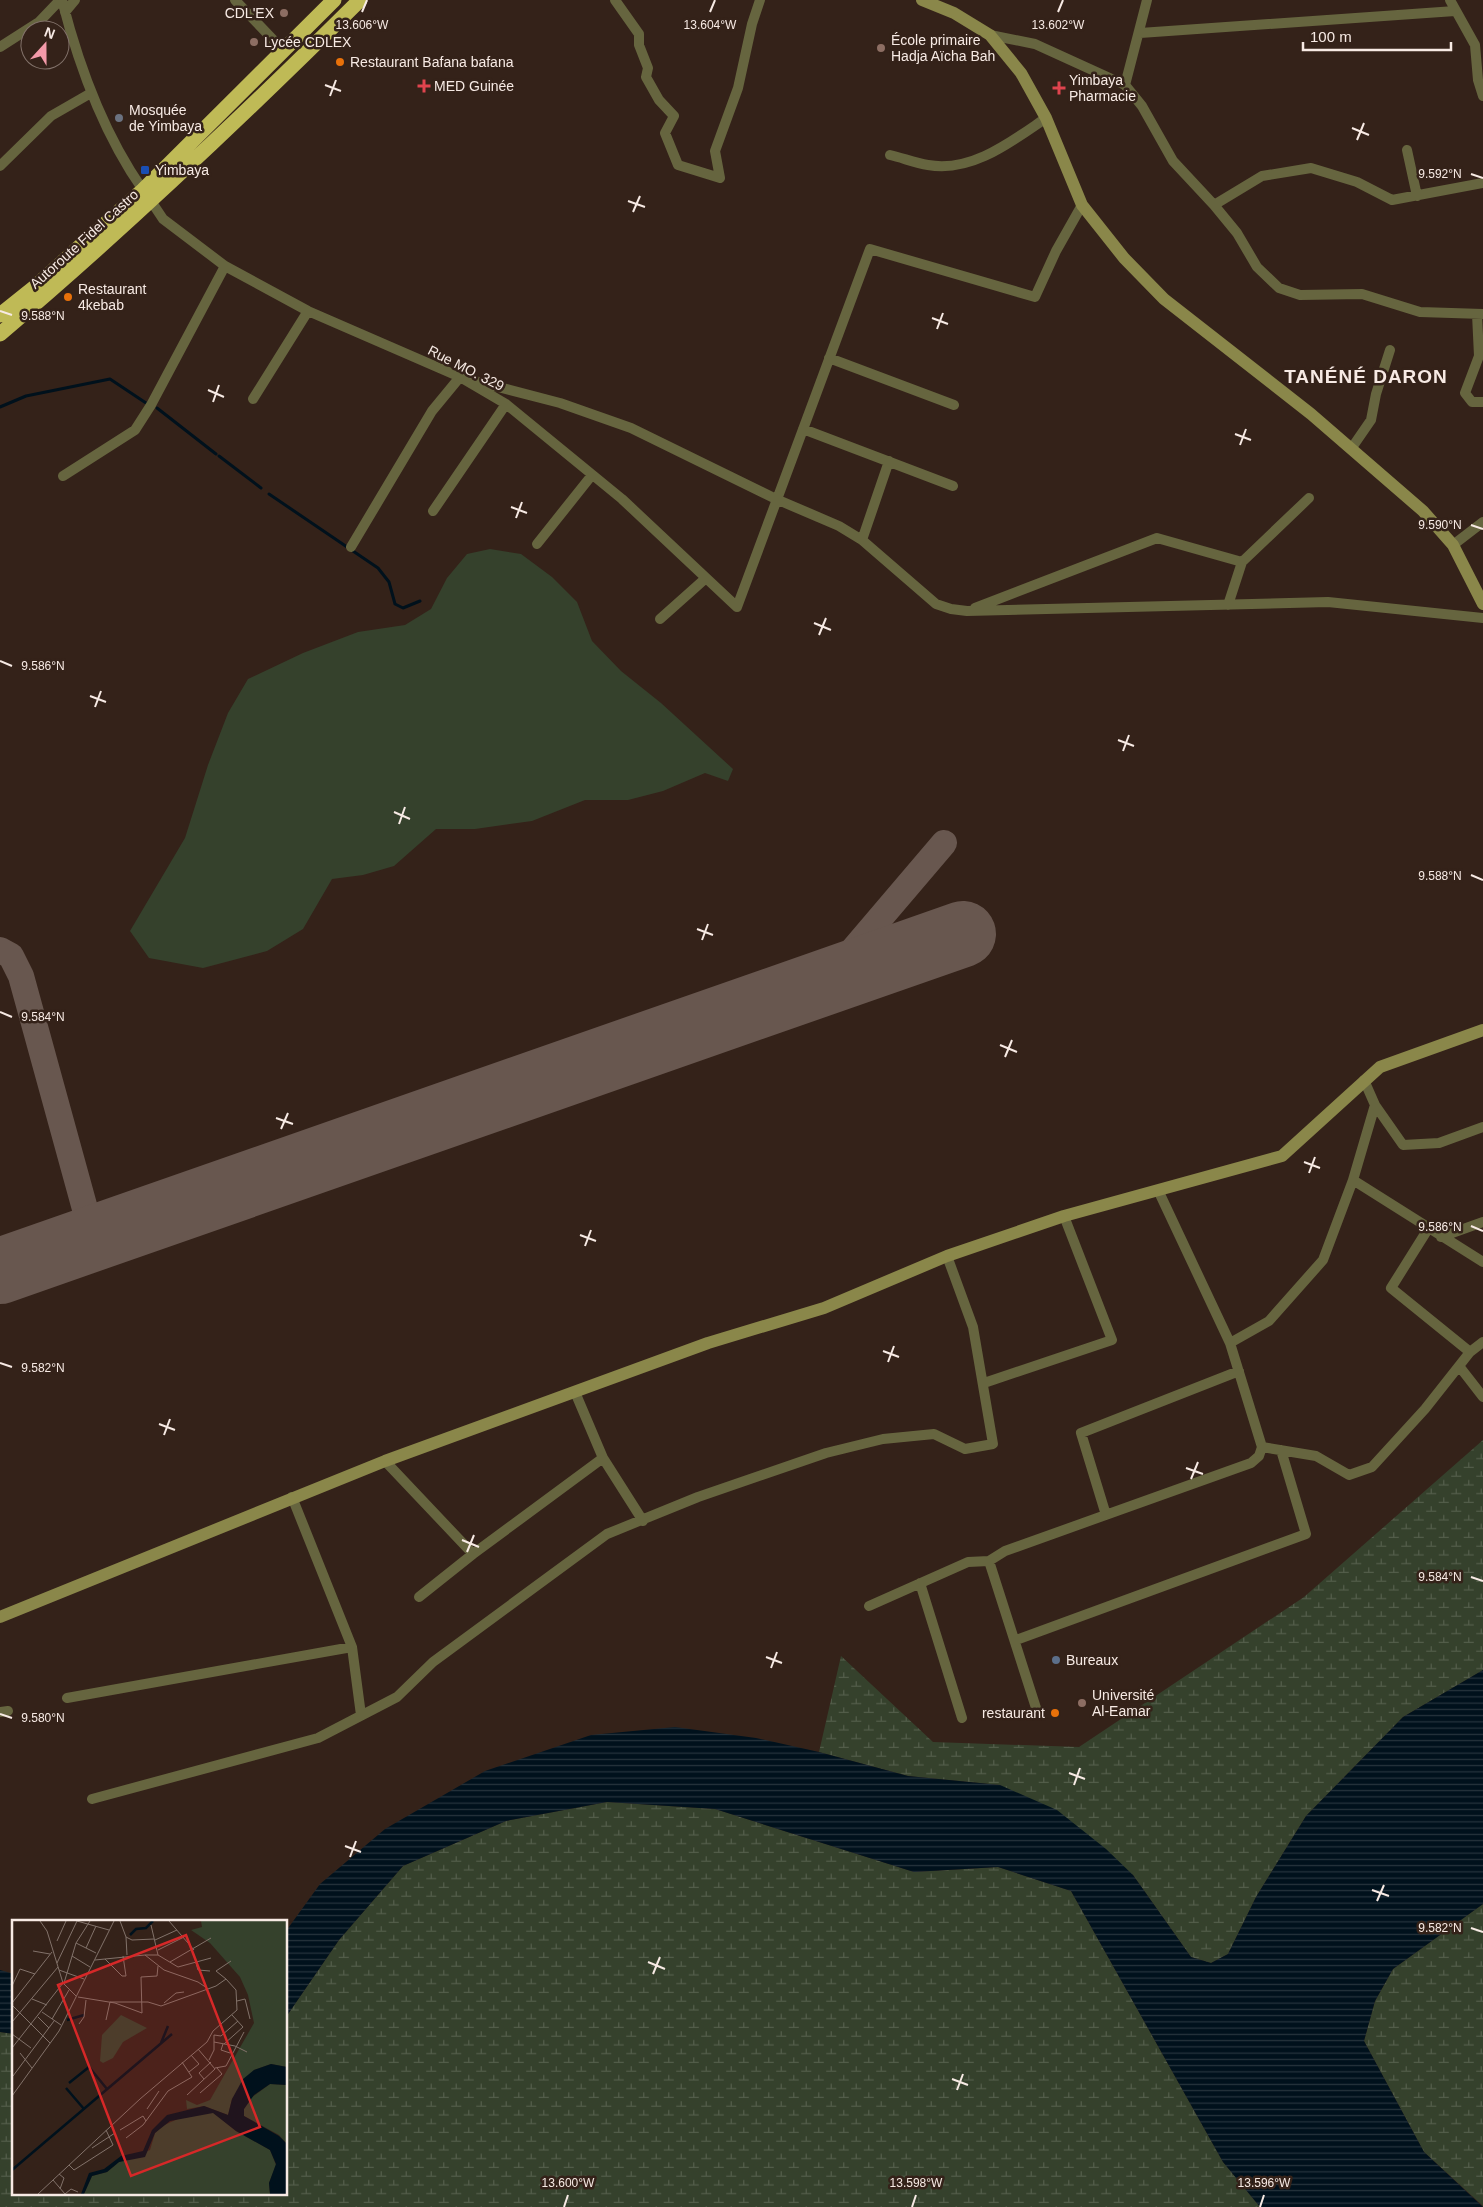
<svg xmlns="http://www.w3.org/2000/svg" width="1483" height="2207" viewBox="0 0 1483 2207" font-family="Helvetica,sans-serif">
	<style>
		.green { fill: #35412c }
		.wetland { fill: url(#wetland-marsh) }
		.water { fill: url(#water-rules) }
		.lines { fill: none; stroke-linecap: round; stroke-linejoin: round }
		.stream { stroke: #00111c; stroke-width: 3 }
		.taxiway { stroke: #68574f; stroke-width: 26 }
		.runway { stroke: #68574f; stroke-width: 66 }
		.street { stroke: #66653f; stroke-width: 10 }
		.secondary { stroke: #8a874a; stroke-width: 12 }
		.highway { stroke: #bfba56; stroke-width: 15 }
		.ticks { fill: none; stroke: #f7eae4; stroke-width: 2 }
		.education-dot { fill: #8d6e63; stroke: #342219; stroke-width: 2 }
		.food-dot { fill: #e8710a; stroke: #342219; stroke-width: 2 }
		.health-dot { fill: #e0444e; stroke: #342219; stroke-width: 2 }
		.worship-dot { fill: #6b7280; stroke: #342219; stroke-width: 2 }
		.transit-dot { fill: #1a4fb4; stroke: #342219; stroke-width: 2 }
		.service-dot { fill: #5c6f8a; stroke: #342219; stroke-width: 2 }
		.labels { text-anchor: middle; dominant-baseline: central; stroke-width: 5; stroke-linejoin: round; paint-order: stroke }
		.poi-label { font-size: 14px; fill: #f7eae4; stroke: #342219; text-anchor: start }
		.street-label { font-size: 14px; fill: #f7eae4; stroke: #342219 }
		.district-label { font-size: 19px; font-weight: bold; letter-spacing: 1px; fill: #f7eae4; stroke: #342219 }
		.inset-river { fill: none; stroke: #00111c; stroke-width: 2.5 }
		.inset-road { fill: none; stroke: #82726a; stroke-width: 1 }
		.view { fill: #d62828; fill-opacity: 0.15; stroke: #d62828; stroke-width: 2.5 }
		.inset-edge { fill: none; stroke: #f7eae4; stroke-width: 2.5 }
		.ticks-label { font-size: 12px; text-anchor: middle; fill: #f7eae4; stroke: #342219; stroke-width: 5; stroke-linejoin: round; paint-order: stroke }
	</style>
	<defs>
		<pattern id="wetland-marsh" width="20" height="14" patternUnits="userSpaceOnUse" patternTransform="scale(1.25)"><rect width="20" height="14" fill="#35412c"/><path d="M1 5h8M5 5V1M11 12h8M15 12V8" fill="none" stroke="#535d4a"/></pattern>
		<pattern id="water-rules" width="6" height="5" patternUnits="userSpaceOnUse" patternTransform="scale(1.25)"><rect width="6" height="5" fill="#00111c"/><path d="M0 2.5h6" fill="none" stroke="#26343d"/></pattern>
	</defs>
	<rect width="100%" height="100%" fill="#342219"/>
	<path class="green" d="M 490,549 L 521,554 L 552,577 L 577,602 L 592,641 L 621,671 L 661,703 L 733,769 L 728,781 L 705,773 L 663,791 L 628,800 L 585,800 L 532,821 L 475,829 L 436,829 L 394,866 L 363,875 L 332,879 L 303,929 L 267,951 L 203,968 L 149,958 L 130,931 L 185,838 L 208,765 L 228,713 L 248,679 L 303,653 L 358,632 L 405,625 L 431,609 L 447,578 L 467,554 Z"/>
	<path class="wetland" d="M 1483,1440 L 1483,1670 L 1403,1717 L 1306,1816 L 1256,1897 L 1228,1954 L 1211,1963 L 1191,1957 L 1133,1875 L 1000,1785 L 908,1776 L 819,1752 L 841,1656 L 933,1742 L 1079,1747 L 1304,1597 Z
		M 607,1802 L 715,1809 L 914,1872 L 998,1867 L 1071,1891 L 1223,2162 L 1260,2207 L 0,2207 L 0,2032 L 14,2034 L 14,2193 L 286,2193 L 286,2017 L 339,1940 L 403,1866 L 506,1821 Z
		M 1483,1904 L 1483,2206 L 1424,2152 L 1364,2041 L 1375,2001 L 1393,1969 Z"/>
	<path class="water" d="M 1483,1670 L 1483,1904 L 1393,1969 L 1375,2001 L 1364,2041 L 1424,2152 L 1483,2207 L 1260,2207 L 1223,2162 L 1071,1891 L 998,1867 L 914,1872 L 715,1809 L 607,1802 L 506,1821 L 403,1866 L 339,1940 L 286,2017 L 286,1931 L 320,1884 L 385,1829 L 485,1771 L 591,1735 L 675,1727 L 756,1738 L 819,1752 L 908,1776 L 1000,1785 L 1057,1810 L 1106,1849 L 1133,1875 L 1191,1957 L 1211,1963 L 1228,1954 L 1256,1897 L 1306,1816 L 1403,1717 Z
		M 0,1970 L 14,1974 L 14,2034 L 0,2032 Z"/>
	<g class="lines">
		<path class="stream" d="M 0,407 L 26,396 L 110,379 L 146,403
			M 157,408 L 216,454
			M 219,456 L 261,488
			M 269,494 L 378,568 L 389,582 L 395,604 L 403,608 L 420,601"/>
		<path class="taxiway" d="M 0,950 L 11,956 L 21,976 L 93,1238
			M 808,988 L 831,973 L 841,964 L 944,843"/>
		<path class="runway" d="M 0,1271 L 963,934"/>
		<path class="street" d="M 62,0 C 79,67 103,133 143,190
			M 235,0 L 282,49
			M 615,0 L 639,34 L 639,45 L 648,68 L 646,77 L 659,100 L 674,116 L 665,133 L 678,165 L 720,178 L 715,151 L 738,88 L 752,24 L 760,0
			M 1450,0 L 1475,45 L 1478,80 L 1483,96
			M 65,12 L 75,0
			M 1140,33 L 1455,11
			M 990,35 L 1035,44 L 1125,85 L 1142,106 L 1173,161 L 1214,205 L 1237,233 L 1257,267 L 1279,288 L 1300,295 L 1362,294 L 1420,312 L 1483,314
			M 0,47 L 39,22 L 60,0
			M 1125,85 L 1147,0
			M 1407,150 L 1417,196
			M 890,155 C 903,158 915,163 928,165 C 972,173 1012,141 1046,118
			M 0,166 L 51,116 L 91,93
			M 151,201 L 163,219 L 225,266 L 308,311 L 460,377 L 506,404 L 622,499 L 737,607 L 870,249 L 1035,297 L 1056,251 L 1082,205
			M 1214,205 L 1262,176 L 1311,168 L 1357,182 L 1392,200 L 1483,183
			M 1477,314 L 1479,356 L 1465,393 L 1472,402 L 1483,402
			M 829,358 L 954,405
			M 253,399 L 308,311
			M 803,429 L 953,486
			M 1351,449 L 1371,420 L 1376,394 L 1390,350
			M 63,476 L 135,430 L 151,405 L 225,266
			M 433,511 L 506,404
			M 862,540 L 889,461
			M 537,544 L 592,475
			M 1453,545 L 1483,522
			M 351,547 L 432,411 L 460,377 L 560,403 L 631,428 L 776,499 L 839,526 L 862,540 L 936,604 L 951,609 L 967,611 L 1328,602 L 1483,618
			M 1228,605 L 1242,562 L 1309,498
			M 975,608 L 1157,538 L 1242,562
			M 660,619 L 706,578
			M 1375,1105 L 1403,1145 L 1439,1143 L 1483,1127
			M 1353,1180 L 1483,1262
			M 1428,1229 L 1391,1288 L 1470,1352
			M 1441,1237 L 1483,1222
			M 1230,1343 L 1269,1321 L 1323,1260 L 1353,1180 L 1375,1105 L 1364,1080
			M 1459,1366 L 1483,1397
			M 984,1383 L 1112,1340 L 1064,1216
			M 575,1392 L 603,1458 L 643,1521
			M 1262,1447 L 1316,1456 L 1349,1475 L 1372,1467 L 1425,1409 L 1470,1352 L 1483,1342
			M 385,1461 L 473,1554
			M 292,1497 L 352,1647
			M 1106,1515 L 1081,1433 L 1239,1371
			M 989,1561 L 1037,1711
			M 920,1583 L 962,1718
			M 419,1597 L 473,1554 L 603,1458
			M 869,1606 L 968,1562 L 989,1561 L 1005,1551 L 1251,1463 L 1259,1456 L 1262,1447 L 1230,1343 L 1158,1190
			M 1016,1640 L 1306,1534 L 1281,1450
			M 67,1698 L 352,1647 L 361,1715
			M 0,1712 L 8,1711
			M 92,1799 L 318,1738 L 397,1697 L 433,1662 L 607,1534 L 698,1497 L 826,1453 L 883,1439 L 934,1434 L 965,1449 L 993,1444 L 973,1327 L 947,1256"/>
		<path class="secondary" d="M 922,0 L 954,13 L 990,35 L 1021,73 L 1046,118 L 1082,205 L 1124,258 L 1164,299 L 1311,414 L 1423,511 L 1453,545 L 1483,604
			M 0,1617 L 385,1461 L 708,1343 L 824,1308 L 947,1256 L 1064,1216 L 1282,1156 L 1380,1067 L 1483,1030"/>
		<path class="highway" d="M 0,315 L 36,286 L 143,190 L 334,0
			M 0,334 C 125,228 244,115 360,0"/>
	</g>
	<path class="ticks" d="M 362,12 L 367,0M 710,12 L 715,0M 1058,12 L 1063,0M 325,85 L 341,91M 330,96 L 336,80M 1352,128 L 1369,135M 1357,140 L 1364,123M 1471,174 L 1483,178M 628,201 L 645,207M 633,212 L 640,196M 0,311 L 12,315M 932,318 L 948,324M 937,329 L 943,313M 208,390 L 224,397M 213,402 L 219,385M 1235,434 L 1251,440M 1240,445 L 1246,429M 511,507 L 527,513M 516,518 L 522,502M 1471,525 L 1483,529M 814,623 L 831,630M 819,635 L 826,618M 0,661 L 12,666M 90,696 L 106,702M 95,707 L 101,691M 1118,740 L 1134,746M 1123,751 L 1129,735M 394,812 L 410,819M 399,824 L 405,807M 1471,875 L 1483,880M 697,929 L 713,935M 702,940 L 708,924M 0,1012 L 12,1017M 1000,1045 L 1017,1052M 1005,1057 L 1012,1040M 276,1118 L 293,1124M 281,1129 L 288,1113M 1304,1162 L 1320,1168M 1309,1173 L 1315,1157M 1471,1226 L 1483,1231M 580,1235 L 596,1241M 585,1246 L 591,1230M 883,1351 L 899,1357M 888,1362 L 894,1346M 0,1363 L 12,1367M 159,1424 L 175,1430M 164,1435 L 170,1419M 1186,1468 L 1203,1474M 1191,1479 L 1198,1462M 462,1540 L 479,1547M 467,1552 L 474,1535M 1471,1577 L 1483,1581M 766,1657 L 782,1663M 771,1668 L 777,1652M 0,1714 L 12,1718M 1069,1773 L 1085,1779M 1074,1785 L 1080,1768M 345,1846 L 361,1852M 350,1857 L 356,1841M 1372,1890 L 1389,1896M 1377,1901 L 1384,1885M 1471,1928 L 1483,1932M 648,1962 L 665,1969M 653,1974 L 660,1957M 952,2079 L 968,2085M 957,2090 L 963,2074M 564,2207 L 568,2195M 912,2207 L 916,2195M 1260,2207 L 1264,2195"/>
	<g class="education-dot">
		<circle cx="284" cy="13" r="5"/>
		<circle cx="254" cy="42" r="5"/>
		<circle cx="881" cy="48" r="5"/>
		<circle cx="1082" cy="1703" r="5"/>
	</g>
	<g class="food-dot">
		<circle cx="340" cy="62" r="5"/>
		<circle cx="68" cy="297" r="5"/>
		<circle cx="1055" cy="1713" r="5"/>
	</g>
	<g class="health-dot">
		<path d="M421.5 78.5h5v5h5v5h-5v5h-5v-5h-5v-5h5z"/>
		<path d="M1056.5 80.5h5v5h5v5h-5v5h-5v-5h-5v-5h5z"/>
	</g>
	<circle class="worship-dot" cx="119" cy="118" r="5"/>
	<rect class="transit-dot" x="140" y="165" width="10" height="10" rx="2.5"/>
	<circle class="service-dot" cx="1056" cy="1660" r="5"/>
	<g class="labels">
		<g class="poi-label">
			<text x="274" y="13" text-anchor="end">CDL'EX</text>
			<text x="891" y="40">École primaire<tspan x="891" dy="16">Hadja Aïcha Bah</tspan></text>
			<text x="264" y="42">Lycée CDLEX</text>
			<text x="350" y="62">Restaurant Bafana bafana</text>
			<text x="1069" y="80">Yimbaya<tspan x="1069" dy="16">Pharmacie</tspan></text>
			<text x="434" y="86">MED Guinée</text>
			<text x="129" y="110">Mosquée<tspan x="129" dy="16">de Yimbaya</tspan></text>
			<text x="155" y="170">Yimbaya</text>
			<text x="78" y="289">Restaurant<tspan x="78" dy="16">4kebab</tspan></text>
			<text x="1066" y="1660">Bureaux</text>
			<text x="1092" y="1695">Université<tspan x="1092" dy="16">Al-Eamar</tspan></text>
			<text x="1045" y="1713" text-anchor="end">restaurant</text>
		</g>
		<g class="street-label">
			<text transform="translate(84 239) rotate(-42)">Autoroute Fidel Castro</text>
			<text transform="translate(466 368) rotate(27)">Rue MO. 329</text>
		</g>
		<g class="district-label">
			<text x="1366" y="376">TANÉNÉ DARON</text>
		</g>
	</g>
	<g transform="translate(12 1920)">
		<rect width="275" height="275" fill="#342219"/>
		<path d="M 109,95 L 135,108 L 111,122 L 101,138 L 91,143 L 88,141 L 90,115 Z" fill="#35412c"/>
		<path d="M 189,1 L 275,1 L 275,147 L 259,144 L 242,150 L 220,179 L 216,195 L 192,186 L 175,189 L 174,180 L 185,185 L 198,180 L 242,103 L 236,75 L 228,57 L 198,23 L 179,10 L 190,7 ZM 258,164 L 275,165 L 275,224 L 267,215 L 232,196 L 232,189 L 239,178 ZM 194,193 L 202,193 L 224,211 L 258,230 L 264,245 L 257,263 L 258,274 L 72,274 L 80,256 L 95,252 L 107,242 L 138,230 L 143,213 L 150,206 L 168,198 Z" fill="#35412c"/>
		<path d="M 259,144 L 275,147 L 275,165 L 258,164 L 242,175 L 232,189 L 232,196 L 267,216 L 275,224 L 275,274 L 258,274 L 257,263 L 264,244 L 258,230 L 224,211 L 201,193 L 158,201 L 143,213 L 133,237 L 107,242 L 95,252 L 80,256 L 72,274 L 69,274 L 77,253 L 92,249 L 109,236 L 131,231 L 140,210 L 155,195 L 192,186 L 216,195 L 220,179 L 231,159 L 242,150 Z" fill="#00111c"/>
		<path class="inset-river" d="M 118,15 L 124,9 L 134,8 L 141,1M 55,100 L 72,95M 149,123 L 156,106M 57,163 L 77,147 L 95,169M 54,168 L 72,189M 0,250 L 160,114"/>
		<path class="inset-road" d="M 28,1 L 35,11 L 51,63 L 64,76M 65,1 L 97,10M 78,1 L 64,23 L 84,33M 108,1 L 114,17 L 115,35M 157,1 L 182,30M 139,5 L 146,35M 114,17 L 120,20 L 142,19M 143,20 L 165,10M 45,21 L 54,1M 74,28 L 84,6M 146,30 L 172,17M 21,31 L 38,34M 133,35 L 146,35 L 166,47 L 199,38M 60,36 L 78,47M 93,39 L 110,56 L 114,56 L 111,36M 83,40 L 133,35 L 152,50 L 186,62 L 195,68M 158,42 L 199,18M 45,43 L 65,1M 184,43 L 186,50 L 198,51M 47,50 L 72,59M 214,59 L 204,51 L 219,41M 52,63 L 64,23M 0,66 L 8,49 L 23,54M 66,77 L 103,83 L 130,93 L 129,57 L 145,56 L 146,46M 20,79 L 35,85M 225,81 L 233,79 L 238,99M 0,83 L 40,32M 152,83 L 164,73 L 172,72M 0,85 L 38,123M 30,92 L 49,105M 26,97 L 37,108M 40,99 L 57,70M 0,102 L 46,47M 67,104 L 72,97 L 74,80M 0,114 L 19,128M 202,115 L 209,116 L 226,101M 30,117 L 42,101M 202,122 L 223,126 L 235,132M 211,124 L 209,130 L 218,133M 212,124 L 231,107 L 220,95M 0,128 L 51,63M 8,133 L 20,148M 197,140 L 202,130 L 202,115M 203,148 L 214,146 L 232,112M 177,152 L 187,144 L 179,135M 1,156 L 30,117M 192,159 L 187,153 L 199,142M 188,173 L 210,154 L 205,148M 175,175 L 203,149 L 186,129M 0,176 L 47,111 L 102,1M 135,189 L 147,171M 108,210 L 131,196 L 134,201M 114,218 L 131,205 L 156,171 L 180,157 L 170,142M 80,228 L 103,213M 57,245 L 62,250 L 101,225 L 94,210M 47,254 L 52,258 L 48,269M 41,260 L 53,274M 26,274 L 128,179 L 195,122 L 201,111 L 225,90 L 224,70 L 214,59 L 204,66 L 149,86 L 136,82 L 98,82 L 94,100M 53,274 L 59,269 L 66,272"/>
		<path class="view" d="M 174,15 L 248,207 L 119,256 L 46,65 Z"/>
		<rect width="275" height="275" class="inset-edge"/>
	</g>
	<g class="ticks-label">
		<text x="1058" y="29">13.602°W</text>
		<text x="362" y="29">13.606°W</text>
		<text x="710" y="29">13.604°W</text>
		<text x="1440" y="178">9.592°N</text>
		<text x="43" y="320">9.588°N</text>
		<text x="1440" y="529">9.590°N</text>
		<text x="43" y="670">9.586°N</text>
		<text x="1440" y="880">9.588°N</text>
		<text x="43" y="1021">9.584°N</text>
		<text x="1440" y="1231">9.586°N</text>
		<text x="43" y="1372">9.582°N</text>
		<text x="1440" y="1581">9.584°N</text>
		<text x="43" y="1722">9.580°N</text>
		<text x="1440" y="1932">9.582°N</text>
		<text x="568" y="2187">13.600°W</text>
		<text x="916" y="2187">13.598°W</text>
		<text x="1264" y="2187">13.596°W</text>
	</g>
	<g transform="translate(45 45) rotate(21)"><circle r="24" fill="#342219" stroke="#82726a"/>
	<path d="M0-4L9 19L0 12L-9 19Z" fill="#f39aa9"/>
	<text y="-8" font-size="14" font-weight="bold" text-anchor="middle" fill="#f7eae4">N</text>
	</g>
	<path d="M1303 42v8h148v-8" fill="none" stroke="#f7eae4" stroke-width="2.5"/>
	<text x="1310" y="42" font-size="15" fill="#f7eae4" stroke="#342219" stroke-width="4" paint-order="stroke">100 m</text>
</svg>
